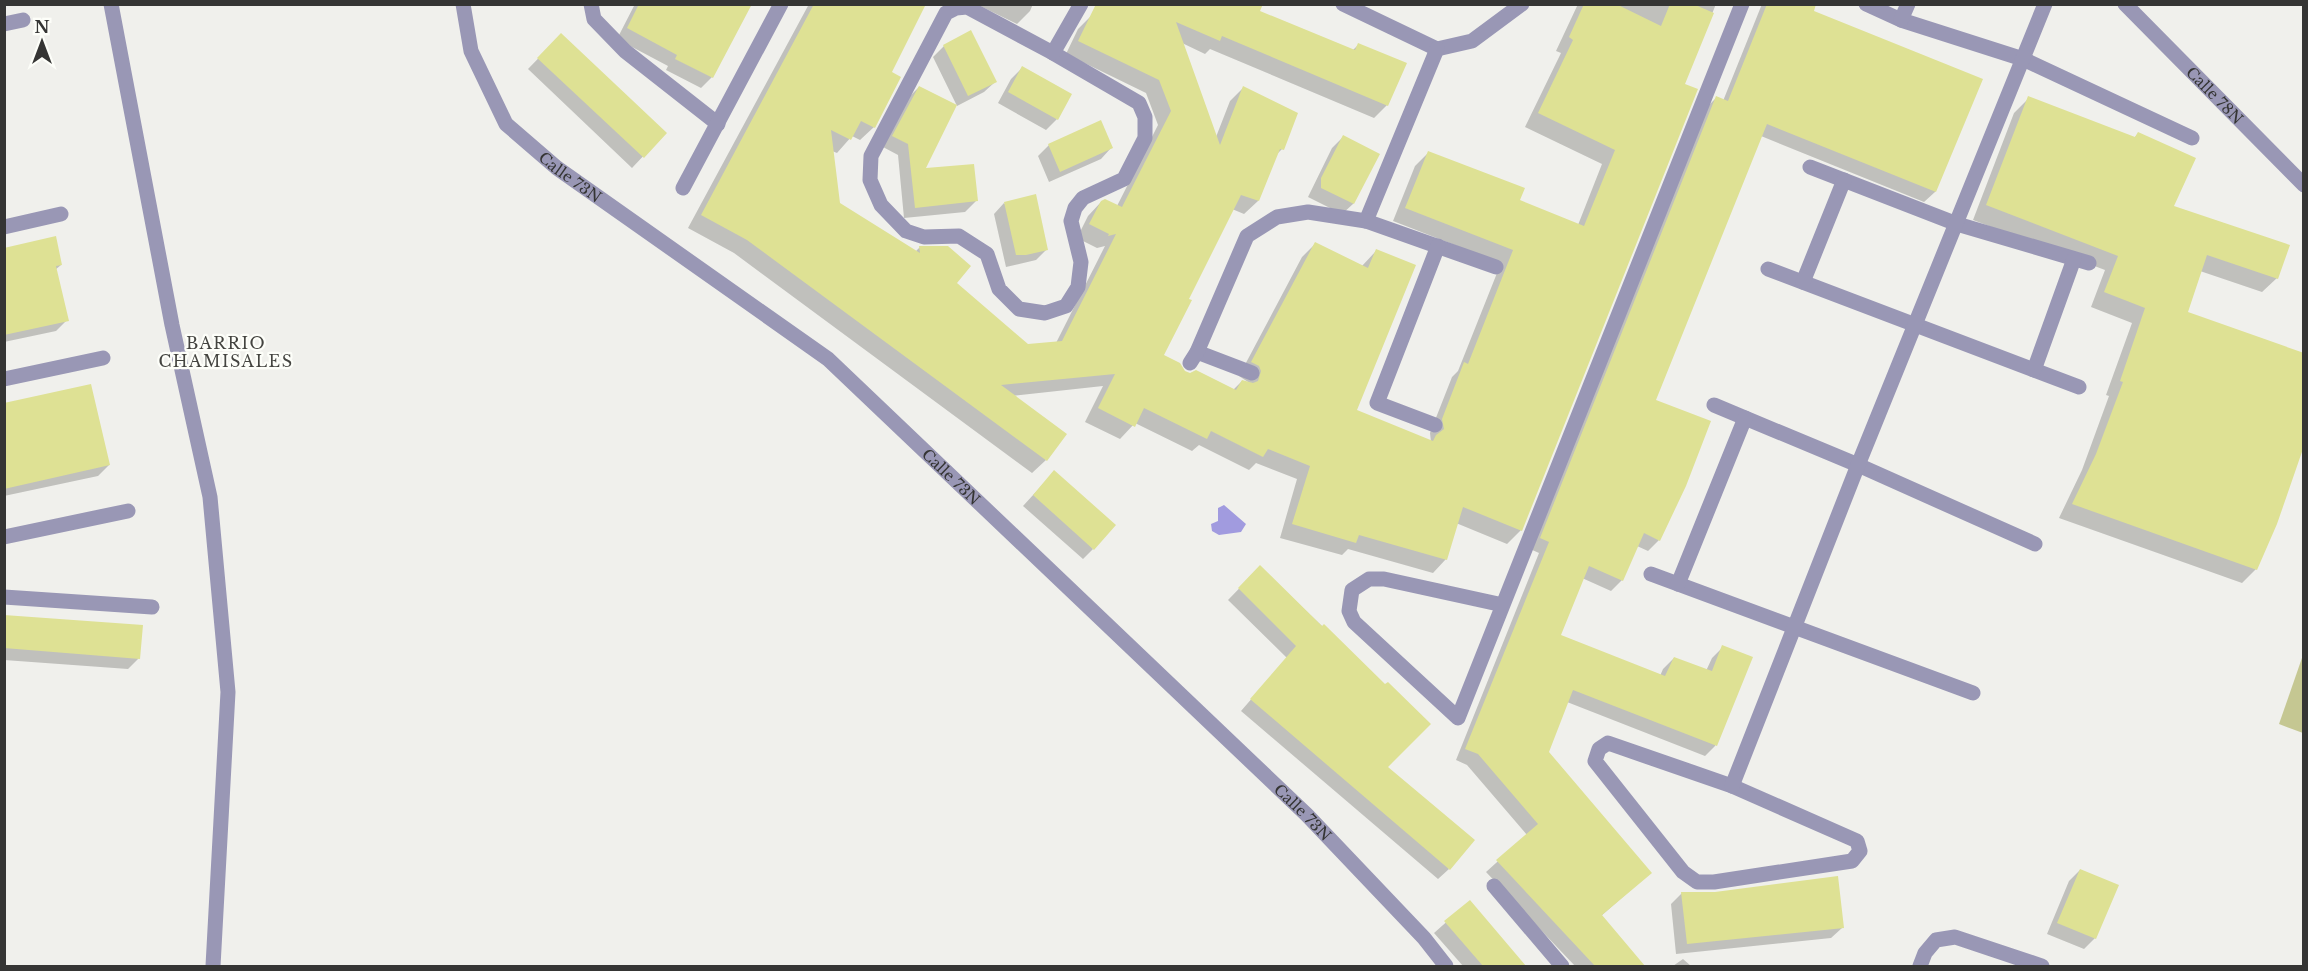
<svg xmlns="http://www.w3.org/2000/svg" width="2308" height="971" viewBox="0 0 2308 971" font-family="'Libre Baskerville',serif">
	<style>
		.green { fill: #c5c792 }
		.water { fill: #a19bdf }
		.shadow { fill: #0003 }
		.building { fill: #dee194 }
		.lines { fill: none; stroke-linecap: round; stroke-linejoin: round }
		.minor { stroke: #9997b5; stroke-width: 15 }
		.labels { text-anchor: middle; dominant-baseline: central; stroke-width: 4.5; stroke-linejoin: round; paint-order: stroke }
		.street-label { font-size: 15px; fill: #353534; stroke: #fdfef9 }
		.neighbourhood-label { font-size: 16px; letter-spacing: 1.5px; fill: #444440; stroke: #fdfef9 }
	</style>
	<rect width="100%" height="100%" fill="#f0f0ec"/>
	<path class="green" d="M 2303,655 L 2303,733 L 2279,724 Z"/>
	<path class="water" d="M 1224,505 L 1246,524 L 1241,532 L 1219,535 L 1212,531 L 1211,524 L 1218,521 L 1218,508 Z"/>
	<path class="shadow" d="M 635,4 L 750,4 L 712,77 L 701,88 L 666,70 L 668,66 L 617,39 Z
		M 809,4 L 925,4 L 890,73 L 874,127 L 860,140 L 852,136 L 837,153 L 832,151 L 839,204 L 915,252 L 920,247 L 955,283 L 1027,346 L 1056,343 L 1105,246 L 1097,248 L 1077,238 L 1088,216 L 1101,202 L 1117,206 L 1158,125 L 1146,93 L 1066,54 L 1078,29 L 1091,16 L 1258,12 L 1352,51 L 1359,44 L 1387,105 L 1374,118 L 1210,49 L 1205,54 L 1182,43 L 1216,137 L 1230,101 L 1243,88 L 1282,149 L 1275,156 L 1258,201 L 1244,214 L 1232,209 L 1187,299 L 1162,356 L 1184,373 L 1233,390 L 1242,381 L 1251,384 L 1239,376 L 1302,257 L 1315,244 L 1361,267 L 1376,251 L 1355,411 L 1431,442 L 1430,433 L 1452,377 L 1458,371 L 1501,263 L 1393,221 L 1415,166 L 1428,153 L 1518,201 L 1578,225 L 1602,164 L 1525,127 L 1561,53 L 1556,51 L 1578,4 L 1716,4 L 1683,85 L 1521,530 L 1507,544 L 1456,523 L 1446,559 L 1433,573 L 1348,549 L 1342,555 L 1280,538 L 1297,479 L 1256,463 L 1249,470 L 1199,445 L 1192,451 L 1135,423 L 1120,439 L 1085,422 L 1103,386 L 1012,396 L 1046,460 L 1032,473 L 734,253 L 688,228 Z
		M 976,4 L 1033,4 L 1030,11 L 1017,24 Z
		M 1762,4 L 1815,4 L 1812,12 L 1981,80 L 1935,192 L 1924,202 L 1761,136 L 1654,401 L 1659,540 L 1648,551 L 1637,546 L 1622,580 L 1611,591 L 1582,578 L 1559,636 L 1660,676 L 1663,669 L 1674,658 L 1706,671 L 1712,658 L 1723,647 L 1751,658 L 1715,746 L 1705,756 L 1567,702 L 1547,753 L 1650,873 L 1601,916 L 1643,966 L 1575,966 L 1486,872 L 1527,835 L 1467,765 L 1456,760 L 1539,553 L 1530,549 L 1705,109 L 1716,98 L 1723,101 Z
		M 561,35 L 665,133 L 632,168 L 528,69 Z
		M 944,46 L 995,82 L 984,92 L 957,106 L 933,57 Z
		M 1022,68 L 1057,119 L 1046,130 L 998,103 L 1011,79 Z
		M 919,87 L 923,170 L 976,201 L 965,212 L 904,218 L 898,155 L 883,147 L 908,98 Z
		M 2029,98 L 2134,138 L 2138,134 L 2172,207 L 2277,278 L 2262,292 L 2200,271 L 2186,312 L 2256,569 L 2242,583 L 2059,518 L 2082,470 L 2109,396 L 2106,395 L 2132,323 L 2091,307 L 2105,270 L 1973,220 L 2014,113 Z
		M 1343,137 L 1378,154 L 1353,204 L 1342,214 L 1308,197 L 1332,148 Z
		M 1049,145 L 1111,148 L 1101,159 L 1049,182 L 1038,156 Z
		M 1004,203 L 1047,249 L 1036,260 L 1006,267 L 994,214 Z
		M 4,249 L 61,265 L 55,270 L 67,320 L 56,331 L 4,342 Z
		M 4,404 L 109,465 L 98,476 L 4,496 Z
		M 1044,483 L 1093,549 L 1083,559 L 1023,506 Z
		M 1260,567 L 1385,686 L 1386,767 L 1449,869 L 1438,879 L 1241,711 L 1287,658 L 1228,600 Z
		M 4,617 L 139,658 L 128,669 L 4,660 Z
		M 2080,870 L 2095,938 L 2084,949 L 2047,934 L 2069,881 Z
		M 1682,893 L 1842,928 L 1831,938 L 1676,954 L 1671,904 Z
		M 1469,902 L 1524,966 L 1463,966 L 1434,933 Z
		M 1683,959 L 1691,966 L 1673,966 Z"/>
	<path class="building" d="M 639,4 L 752,4 L 713,78 L 675,59 L 677,55 L 627,28 Z
		M 814,4 L 926,4 L 892,72 L 901,77 L 875,128 L 861,121 L 851,140 L 831,130 L 840,203 L 920,253 L 919,246 L 948,246 L 971,266 L 957,283 L 1028,344 L 1062,341 L 1116,234 L 1108,236 L 1109,234 L 1089,224 L 1101,201 L 1105,199 L 1122,207 L 1171,111 L 1159,80 L 1078,41 L 1096,4 L 1263,4 L 1260,11 L 1355,50 L 1358,43 L 1407,63 L 1388,106 L 1222,36 L 1220,41 L 1176,22 L 1220,145 L 1243,86 L 1298,113 L 1284,150 L 1280,149 L 1259,201 L 1241,195 L 1189,299 L 1192,300 L 1164,355 L 1180,363 L 1185,371 L 1190,373 L 1196,370 L 1236,390 L 1242,380 L 1253,383 L 1258,381 L 1261,371 L 1259,366 L 1251,362 L 1315,242 L 1368,268 L 1376,249 L 1416,265 L 1357,410 L 1433,441 L 1436,435 L 1444,429 L 1442,419 L 1464,362 L 1468,364 L 1513,250 L 1405,208 L 1428,151 L 1525,188 L 1520,200 L 1584,226 L 1615,150 L 1538,113 L 1573,40 L 1569,37 L 1584,4 L 1616,4 L 1661,26 L 1670,4 L 1693,4 L 1714,13 L 1685,84 L 1698,89 L 1522,531 L 1463,507 L 1447,560 L 1359,535 L 1356,543 L 1292,524 L 1310,466 L 1268,449 L 1263,457 L 1211,431 L 1207,439 L 1144,408 L 1135,427 L 1098,408 L 1115,374 L 1001,385 L 1067,434 L 1047,461 L 747,240 L 701,215 Z
		M 1767,4 L 1816,4 L 1814,11 L 1983,79 L 1936,192 L 1767,124 L 1656,400 L 1711,421 L 1686,486 L 1660,541 L 1644,533 L 1623,581 L 1589,566 L 1561,635 L 1665,676 L 1674,657 L 1712,671 L 1722,645 L 1753,657 L 1717,746 L 1573,690 L 1549,752 L 1652,873 L 1602,915 L 1645,966 L 1595,966 L 1496,860 L 1538,824 L 1478,754 L 1465,749 L 1549,542 L 1540,538 L 1716,96 L 1728,101 Z
		M 971,30 L 997,82 L 968,96 L 943,45 Z
		M 561,33 L 667,133 L 644,158 L 537,58 Z
		M 1022,66 L 1072,94 L 1058,120 L 1008,92 Z
		M 919,86 L 957,105 L 926,168 L 974,164 L 978,201 L 915,208 L 908,144 L 892,136 Z
		M 2028,96 L 2135,137 L 2138,132 L 2196,158 L 2174,206 L 2290,245 L 2278,279 L 2207,255 L 2188,312 L 2304,353 L 2304,446 L 2277,524 L 2257,570 L 2072,504 L 2096,454 L 2123,382 L 2120,381 L 2145,308 L 2104,292 L 2118,256 L 1986,205 Z
		M 1101,120 L 1113,148 L 1060,172 L 1048,144 Z
		M 1343,135 L 1380,154 L 1354,204 L 1321,188 L 1321,178 Z
		M 1036,194 L 1048,250 L 1026,255 L 1016,255 L 1004,202 Z
		M 56,236 L 62,265 L 56,266 L 69,321 L 4,335 L 4,248 Z
		M 91,384 L 110,465 L 4,489 L 4,403 Z
		M 1054,470 L 1116,525 L 1094,550 L 1033,495 Z
		M 1260,565 L 1322,626 L 1324,624 L 1385,684 L 1388,682 L 1431,724 L 1388,767 L 1475,840 L 1450,870 L 1250,699 L 1296,646 L 1238,588 Z
		M 4,615 L 143,625 L 140,659 L 4,648 Z
		M 2080,869 L 2119,885 L 2096,939 L 2057,923 Z
		M 1838,876 L 1844,928 L 1687,944 L 1681,892 L 1715,892 Z
		M 1470,900 L 1526,966 L 1483,966 L 1444,921 Z"/>
	<g class="lines">
		<g class="minor">
			<path d="M 111,4 L 172,325 L 210,497 L 228,692 L 213,966"/>
			<path id="s1" d="M 463,4 L 471,51 L 506,124 L 557,168 L 828,359 L 1307,815 L 1424,938 L 1446,966"/>
			<path d="M 591,4 L 594,19 L 625,51 L 718,124"/>
			<path d="M 1343,4 L 1437,49 L 1472,41 L 1522,4"/>
			<path d="M 1866,4 L 1901,20 L 2023,59 L 2192,138"/>
			<path id="s2" d="M 2125,4 L 2304,185"/>
			<path d="M 967,7 L 1053,53 L 1139,103 L 1145,117 L 1145,138 L 1124,179 L 1083,198 L 1075,208 L 1071,221 L 1081,262 L 1078,287 L 1066,306 L 1045,313 L 1019,309 L 999,289 L 987,254 L 959,236 L 924,237 L 906,231 L 881,205 L 870,180 L 871,156 L 946,13 L 956,8 Z"/>
			<path d="M 1901,20 L 1908,4"/>
			<path d="M 4,24 L 23,20"/>
			<path d="M 1053,53 L 1081,4"/>
			<path d="M 1810,167 L 1957,224 L 2089,263"/>
			<path d="M 683,188 L 781,4"/>
			<path d="M 1366,221 L 1437,49"/>
			<path d="M 4,227 L 61,214"/>
			<path d="M 1768,269 L 2079,387"/>
			<path d="M 1803,282 L 1844,180"/>
			<path d="M 1197,352 L 1252,373"/>
			<path d="M 1190,363 L 1197,352 L 1247,236 L 1277,217 L 1308,212 L 1366,221 L 1496,267"/>
			<path d="M 2034,370 L 2074,259"/>
			<path d="M 4,379 L 103,358"/>
			<path d="M 1714,405 L 1858,465 L 2035,544"/>
			<path d="M 1435,425 L 1377,403 L 1438,246"/>
			<path d="M 4,537 L 128,511"/>
			<path d="M 1651,574 L 1973,693"/>
			<path d="M 1678,584 L 1745,418"/>
			<path d="M 4,597 L 152,607"/>
			<path d="M 1503,605 L 1384,579 L 1369,579 L 1352,590 L 1349,611 L 1354,622 L 1458,718 L 1742,4"/>
			<path d="M 1608,743 L 1732,786 L 1857,841 L 1860,851 L 1852,861 L 1714,882 L 1697,882 L 1683,872 L 1595,761 L 1599,749 Z"/>
			<path d="M 1732,786 L 1858,465 L 2045,4"/>
			<path d="M 1494,886 L 1562,966"/>
			<path d="M 1920,966 L 1925,953 L 1936,940 L 1955,937 L 2042,966"/>
		</g>
	</g>
	<g class="labels">
		<g class="street-label">
			<text stroke="none"><textPath href="#s2" startOffset="128">Calle 78N</textPath></text>
			<text stroke="none"><textPath href="#s1" startOffset="212">Calle 73N</textPath></text>
			<text stroke="none"><textPath href="#s1" startOffset="698">Calle 73N</textPath></text>
			<text stroke="none"><textPath href="#s1" startOffset="1184">Calle 73N</textPath></text>
		</g>
		<g class="neighbourhood-label">
			<text x="226" y="343">BARRIO<tspan x="226" dy="18">CHAMISALES</tspan></text>
		</g>
	</g>
	<rect width="2308" height="971" fill="none" stroke="#353534" stroke-width="12"/>
	<g transform="translate(42 42)" stroke="#fdfef9" stroke-width="4.5" paint-order="stroke">
	<path d="M0-4.5L10 22L0 15L-10 22Z" fill="#353534"/>
	<text y="-9" font-size="16" font-weight="bold" text-anchor="middle" fill="#353534">N</text>
	</g>
</svg>
